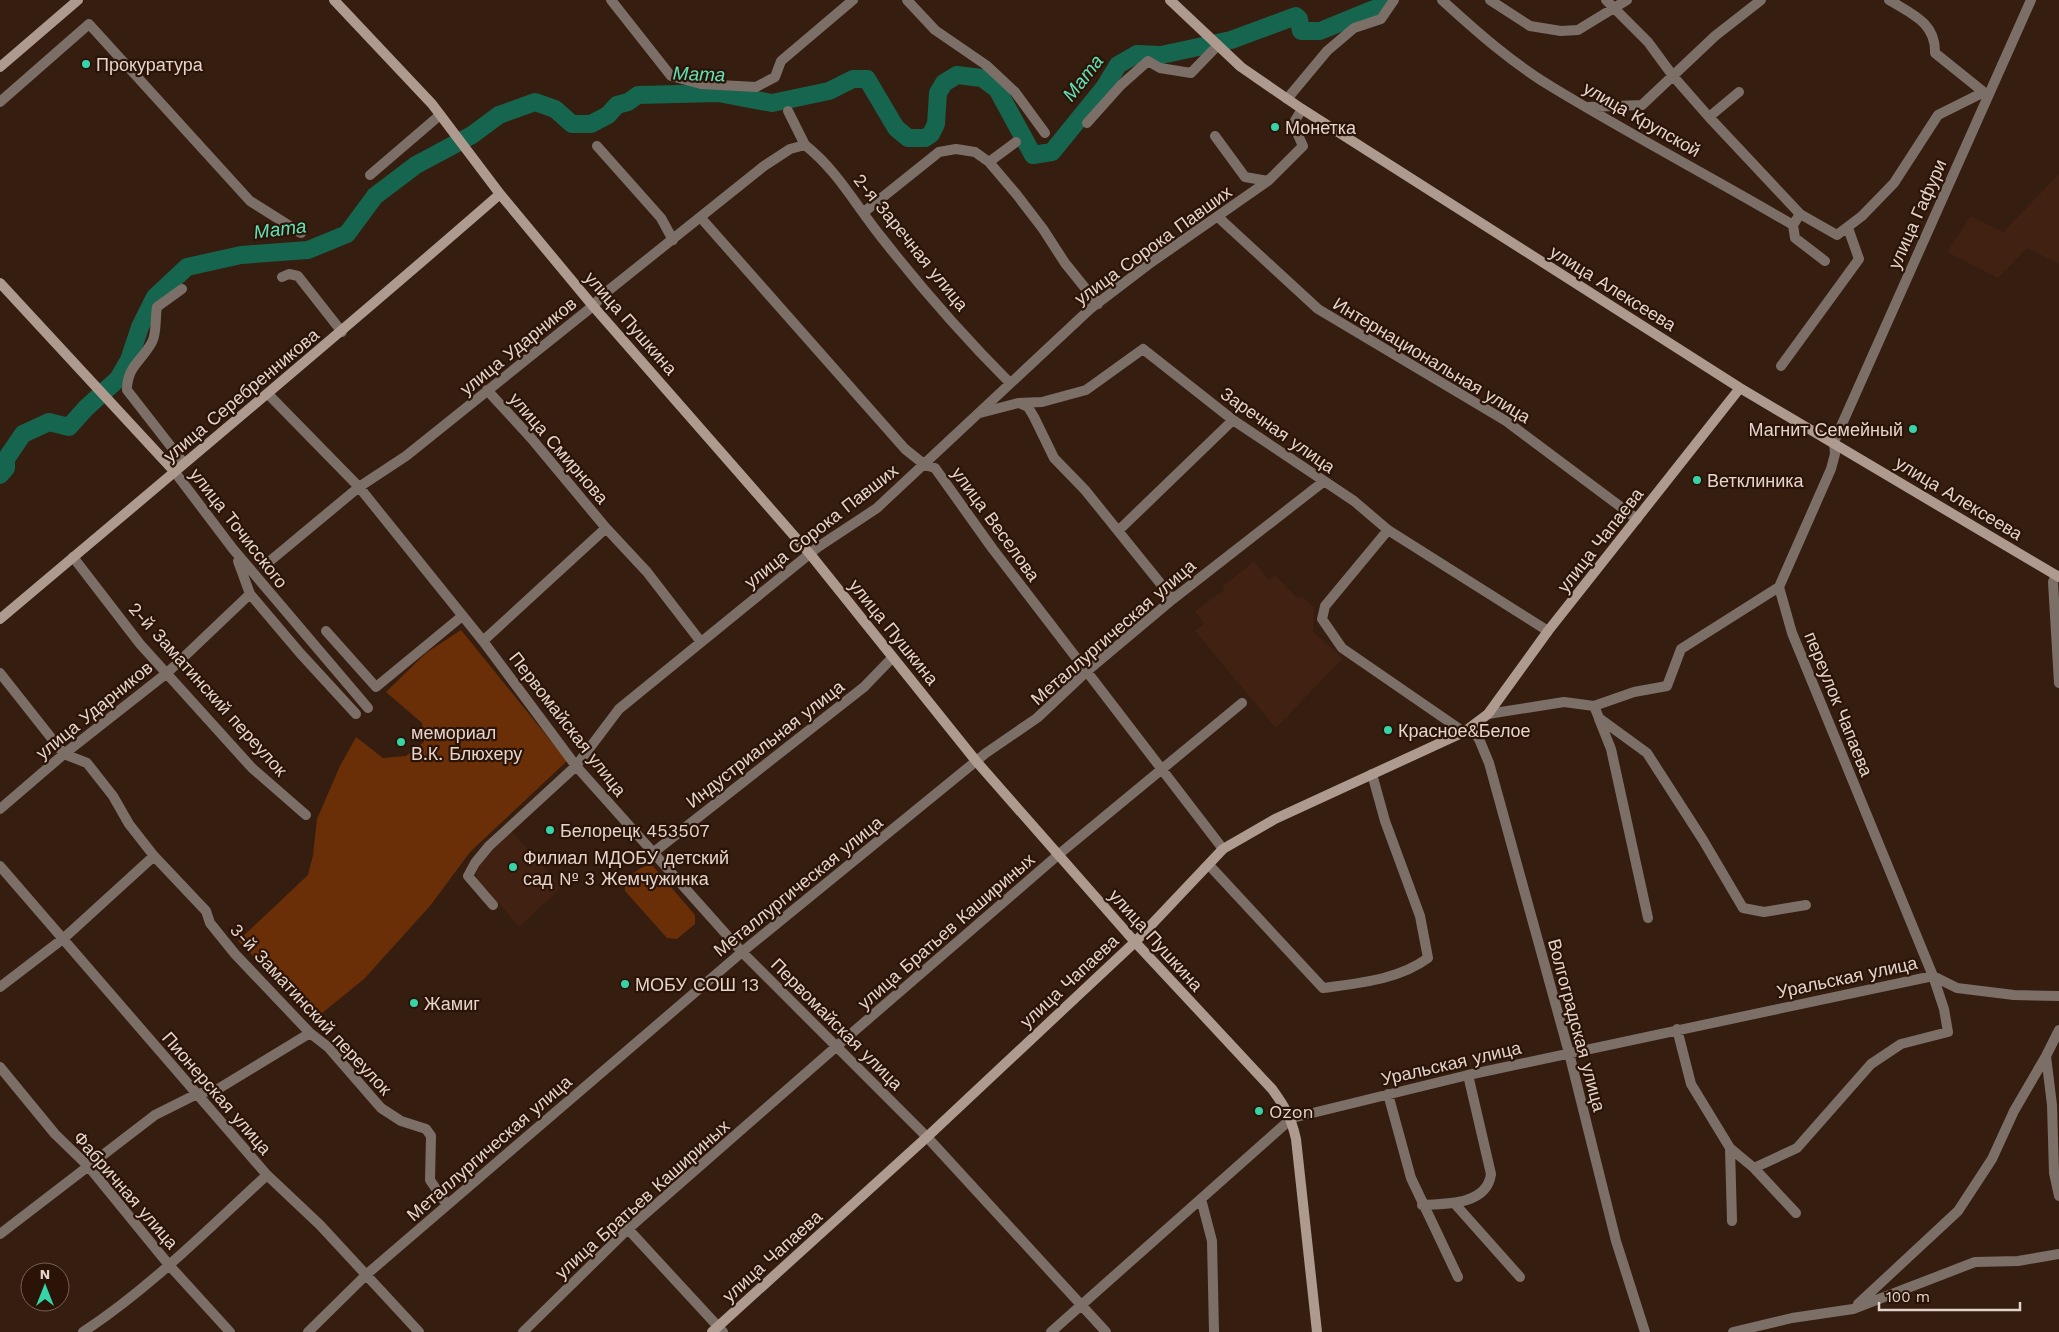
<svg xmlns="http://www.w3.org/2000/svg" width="2059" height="1332" viewBox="0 0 2059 1332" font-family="'Work Sans',sans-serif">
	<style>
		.built { fill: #412212 }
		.green { fill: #6b2f08 }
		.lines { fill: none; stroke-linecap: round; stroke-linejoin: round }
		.river { stroke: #16654e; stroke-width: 18 }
		.street { stroke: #7c6f68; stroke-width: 10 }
		.secondary { stroke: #af9a8f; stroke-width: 10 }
		.poi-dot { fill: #36d4a7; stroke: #2b1407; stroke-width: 2 }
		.labels { text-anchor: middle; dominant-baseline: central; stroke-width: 4.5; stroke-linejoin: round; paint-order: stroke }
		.poi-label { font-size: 18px; fill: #e4d4cb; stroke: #2b1407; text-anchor: start }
		.street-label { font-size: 18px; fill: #e4d4cb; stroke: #2b1407 }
		.water-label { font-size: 19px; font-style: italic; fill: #5ee4b9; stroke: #2b1407 }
	</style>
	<rect width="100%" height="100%" fill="#351d10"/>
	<path class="built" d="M 2059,174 L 2059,264 L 2027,248 L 1998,278 L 1947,252 L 1971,216 L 2003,232 Z
		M 1254,561 L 1269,580 L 1275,575 L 1295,596 L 1303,597 L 1314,607 L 1313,632 L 1343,658 L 1276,728 L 1195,631 L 1204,624 L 1195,611 L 1224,590 L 1222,587 Z
		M 511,831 L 562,887 L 519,927 L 477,878 L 476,873 L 481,863 Z"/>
	<path class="green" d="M 461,630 L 567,761 L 470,852 L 430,906 L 364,979 L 316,1018 L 238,941 L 308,875 L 313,855 L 317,819 L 340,766 L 356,737 L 383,758 L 406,756 L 424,742 L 422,723 L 386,692 L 426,653 Z
		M 649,865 L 653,866 L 695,915 L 695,924 L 677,939 L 667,938 L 625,891 C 623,879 639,867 649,865 Z"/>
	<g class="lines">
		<path class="river" d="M 0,475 L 6,468 L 6,459 L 23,434 L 49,422 L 69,427 L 86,408 L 118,379 L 129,360 L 140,327 L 155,297 L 187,267 L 241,255 L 308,250 L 347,234 L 375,196 L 416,165 L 472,135 L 499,115 L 535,102 L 555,109 L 572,124 L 591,124 L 608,115 L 617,105 L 628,102 L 638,95 L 718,93 L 772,103 L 829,91 L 853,79 L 867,79 L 896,128 L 908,138 L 925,138 L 931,134 L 936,124 L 938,93 L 944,83 L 957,75 L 982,78 L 997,89 L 1033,155 L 1052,152 L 1104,88 L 1118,65 L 1137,54 L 1161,55 L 1231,40 L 1296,16 L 1299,19 L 1301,31 L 1320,31 L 1379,7 L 1381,0"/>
		<path class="street" d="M 611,0 L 671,76 L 701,84 L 756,87 L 775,77 L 781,61 L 853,0
			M 907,0 L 935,30 L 986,65 L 1015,92 L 1045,133
			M 1442,0 C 1476,31 1512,63 1552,87 C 1631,135 1713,178 1793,225 L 1795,238 L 1825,261
			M 1490,0 L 1530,26 L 1561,31 L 1578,30 L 1627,0
			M 1606,0 L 1648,42 L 1673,76 L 1709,117 L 1739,92
			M 1889,0 C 1912,14 1936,23 1935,53 L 1986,94
			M 1287,99 L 1327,51 L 1354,28 L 1381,19 L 1394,0
			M 0,102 L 89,24 L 250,201 L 301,233
			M 1588,107 L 1642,105 L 1715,36 L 1761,0
			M 788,111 L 805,145
			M 1709,117 L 1800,214
			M 1087,123 L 1121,85 L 1148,61 L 1160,68 L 1191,73 L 1218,45
			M 1215,136 L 1245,177 L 1268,181
			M 597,146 L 661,218 L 673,240
			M 989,162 L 1016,142
			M 370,175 L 440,115
			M 864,212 L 939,152 L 956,149 L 975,152 L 989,162 L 1017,195 L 1043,229 L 1065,263 L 1098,304
			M 1218,217 L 1318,309 L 1506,421 L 1637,519
			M 701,218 L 905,449 L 925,465 L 935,468 L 992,548 L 1223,849
			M 1793,225 L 1800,214 L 1837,235 L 1862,216 L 1894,183 L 1938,115 L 1982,93
			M 282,277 L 289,274 L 298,276 L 342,332
			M 182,289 L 157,307 C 155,317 157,333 152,342 C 142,361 127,366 127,390 L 183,462
			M 1781,366 L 1859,259 L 1848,228
			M 487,390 L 531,438 L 606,528 L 647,572 L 701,642
			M 268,394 L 359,487 L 483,641 L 576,766 L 742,952 L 927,1137 L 1106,1332
			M 1019,403 L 1028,407 L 1034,417 L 1054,458 L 1085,490 L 1173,599
			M 980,413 L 1018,403 L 1042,402 L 1086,390 L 1143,349 L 1233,420 L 1354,501 L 1388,530 L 1548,631
			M 174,471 L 233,549 L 368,708
			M 1388,530 L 1325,606 L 1322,619 L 1342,648 L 1464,732
			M 1118,531 L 1233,420
			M 73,557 L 140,644 L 252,768 L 306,815
			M 238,561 L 250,594 L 300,653 L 356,714
			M 264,566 L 359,487 L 406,456 L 593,306 L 604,294 L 764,166 L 790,149 L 805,145 C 838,171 856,206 882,238 C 922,289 965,338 1010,383
			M 2056,575 L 2053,582 L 2059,683
			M 326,631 L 376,687 L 461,617
			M 483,641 L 606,528
			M 0,673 L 64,754 L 87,763 L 113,796 L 129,824 L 154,856 L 206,911 L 210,923 L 235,954 L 310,1033 L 328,1047 L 381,1108 L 401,1121 L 426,1129 L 431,1136 L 430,1180 L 447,1205
			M 1594,706 L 1599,718 L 1647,753 L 1703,840 L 1743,908 L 1764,912 L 1806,905
			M 1488,714 L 1564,702 L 1594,706 L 1634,692 L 1667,686 L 1681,649 L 1779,587
			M 1599,719 L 1611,749 L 1648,918
			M 1471,728 L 1479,739 L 1489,763 L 1569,1053 L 1616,1241 L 1645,1332
			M 0,809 L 64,754 L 167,673 L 250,594
			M 654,852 L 864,687 L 892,658
			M 1209,865 L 1323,988 C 1359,983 1398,980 1428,958 L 1420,916 L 1385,821 L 1372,774
			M 0,866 L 267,1175 L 320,1225 L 419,1332
			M 493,905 L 468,876 L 475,863 L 489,846 L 576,766 L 619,709 L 818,547 L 877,508 L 1090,309 L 1149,264 L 1268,181 L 1303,146 L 1293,124 L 1302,109
			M 0,987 L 64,938 L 154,856
			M 1677,1029 L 1691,1084 L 1730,1148 L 1732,1221
			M 2059,1030 L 2046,1056 L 2052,1105 L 2054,1173 L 2059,1196
			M 0,1067 L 55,1134 L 89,1167 L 169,1265 L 230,1332
			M 1388,1094 L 1411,1178 L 1458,1277
			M 1730,1148 L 1754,1168 L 1796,1213
			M 1754,1168 L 1797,1148 L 1871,1064 L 1901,1044 L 1948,1032 L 1944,1009 L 1933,976 L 1792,633 L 1779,587 L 1831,469 L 1835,454 L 1834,442 L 2031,0
			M 1201,1199 L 1212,1241 L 1214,1332
			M 1455,1204 L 1520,1277
			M 1422,1205 C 1446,1204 1487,1205 1491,1174 L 1468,1075
			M 628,1229 L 723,1332
			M 0,1234 L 155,1115 L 197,1094 L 218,1089 L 310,1033
			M 1858,1304 L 1958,1211 L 1992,1159 L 2014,1111 L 2046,1056
			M 83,1332 C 150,1288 208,1229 267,1175
			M 308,1332 L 367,1274 L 742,952 L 986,753 L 1037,718 L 1086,672 L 1173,599 L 1323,482
			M 523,1332 L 628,1229 L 837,1046 L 1058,855 L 1242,703
			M 1051,1332 L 1292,1118 L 1468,1075 L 1933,976 L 1957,988 L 2014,995 L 2059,996
			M 1733,1332 L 1792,1318 L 1853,1309 L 1975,1262 L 2018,1261 L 2059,1254"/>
		<path class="secondary" d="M 334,0 L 432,104 L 500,194 L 593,306 L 810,554 L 976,761 L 1135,942 L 1272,1089 C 1285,1107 1291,1117 1296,1139 L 1317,1332
			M 1170,0 L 1241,67 L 1302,109 L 1740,388 L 2059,577
			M 0,67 L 78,0
			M 0,283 L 174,471
			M 0,619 C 167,478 335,338 500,194
			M 712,1332 L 927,1137 L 1135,942 L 1223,849 L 1275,819 L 1464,732 L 1488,714 L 1548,631 L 1740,388"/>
	</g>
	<g class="poi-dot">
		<circle cx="86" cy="64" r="5"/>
		<circle cx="1275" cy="127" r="5"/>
		<circle cx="1913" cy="429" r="5"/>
		<circle cx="1697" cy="480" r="5"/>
		<circle cx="1388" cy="730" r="5"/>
		<circle cx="401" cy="742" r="5"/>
		<circle cx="550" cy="830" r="5"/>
		<circle cx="513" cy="867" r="5"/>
		<circle cx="625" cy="984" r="5"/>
		<circle cx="414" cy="1003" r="5"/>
		<circle cx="1259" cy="1111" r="5"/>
	</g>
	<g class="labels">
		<g class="poi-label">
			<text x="96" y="64">Прокуратура</text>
			<text x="1285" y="127">Монетка</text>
			<text x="1903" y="429" text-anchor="end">Магнит Семейный</text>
			<text x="1707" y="480">Ветклиника</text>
			<text x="1398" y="730">Красное&amp;Белое</text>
			<text x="411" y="732">мемориал<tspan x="411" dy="21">В.К. Блюхеру</tspan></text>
			<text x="560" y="830">Белорецк 453507</text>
			<text x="523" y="857">Филиал МДОБУ детский<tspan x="523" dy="21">сад № 3 Жемчужинка</tspan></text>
			<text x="635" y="984">МОБУ СОШ 13</text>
			<text x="424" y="1003">Жамиг</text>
			<text x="1269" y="1111">Ozon</text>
		</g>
		<g class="street-label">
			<text transform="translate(1642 119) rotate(30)">улица Крупской</text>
			<text transform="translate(1917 214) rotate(-66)">улица Гафури</text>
			<text transform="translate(911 242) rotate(51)">2-я Заречная улица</text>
			<text transform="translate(1153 245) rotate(-36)">улица Сорока Павших</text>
			<text transform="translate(1613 288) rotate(32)">улица Алексеева</text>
			<text transform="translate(631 323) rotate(49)">улица Пушкина</text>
			<text transform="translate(518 346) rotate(-39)">улица Ударников</text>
			<text transform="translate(1432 360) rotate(31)">Интернациональная улица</text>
			<text transform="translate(241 395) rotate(-40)">улица Серебренникова</text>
			<text transform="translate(1278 430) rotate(35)">Заречная улица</text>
			<text transform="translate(559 448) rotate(49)">улица Смирнова</text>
			<text transform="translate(1959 498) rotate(31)">улица Алексеева</text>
			<text transform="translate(996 524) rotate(54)">улица Веселова</text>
			<text transform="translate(821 526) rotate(-38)">улица Сорока Павших</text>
			<text transform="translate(239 528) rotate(52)">улица Точисского</text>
			<text transform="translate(1600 540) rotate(-52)">улица Чапаева</text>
			<text transform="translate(894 632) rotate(51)">улица Пушкина</text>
			<text transform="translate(1113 632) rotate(-41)">Металлургическая улица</text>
			<text transform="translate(208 689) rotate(48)">2-й Заматинский переулок</text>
			<text transform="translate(1839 704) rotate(68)">переулок Чапаева</text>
			<text transform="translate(94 710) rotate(-39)">улица Ударников</text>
			<text transform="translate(568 724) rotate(52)">Первомайская улица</text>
			<text transform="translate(765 744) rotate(-38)">Индустриальная улица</text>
			<text transform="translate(798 886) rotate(-39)">Металлургическая улица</text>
			<text transform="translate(946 931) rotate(-41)">улица Братьев Кашириных</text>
			<text transform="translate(1156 940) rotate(48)">улица Пушкина</text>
			<text transform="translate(1847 977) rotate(-12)">Уральская улица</text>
			<text transform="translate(1069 981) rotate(-43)">улица Чапаева</text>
			<text transform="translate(311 1009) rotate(47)">3-й Заматинский переулок</text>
			<text transform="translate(837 1024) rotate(45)">Первомайская улица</text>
			<text transform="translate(1577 1025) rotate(75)">Волгоградская улица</text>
			<text transform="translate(1451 1063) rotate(-13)">Уральская улица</text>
			<text transform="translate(217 1093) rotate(49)">Пионерская улица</text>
			<text transform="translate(489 1148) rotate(-41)">Металлургическая улица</text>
			<text transform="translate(126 1190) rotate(49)">Фабричная улица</text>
			<text transform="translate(642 1199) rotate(-42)">улица Братьев Кашириных</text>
			<text transform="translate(772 1256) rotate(-42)">улица Чапаева</text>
		</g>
		<g class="water-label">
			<text transform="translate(699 74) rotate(2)">Мата</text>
			<text transform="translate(1083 78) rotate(-52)">Мата</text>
			<text transform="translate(280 229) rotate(-7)">Мата</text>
		</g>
	</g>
	<g transform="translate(45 1287)"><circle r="24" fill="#2b1407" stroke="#756155"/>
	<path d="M0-4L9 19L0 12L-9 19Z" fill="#36d4a7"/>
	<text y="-8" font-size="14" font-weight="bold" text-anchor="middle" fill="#e4d4cb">N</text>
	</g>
	<path d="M1879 1302v8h141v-8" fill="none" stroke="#e4d4cb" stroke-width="2.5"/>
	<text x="1886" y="1302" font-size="15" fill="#e4d4cb" stroke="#2b1407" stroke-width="4" paint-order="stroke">100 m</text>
</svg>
